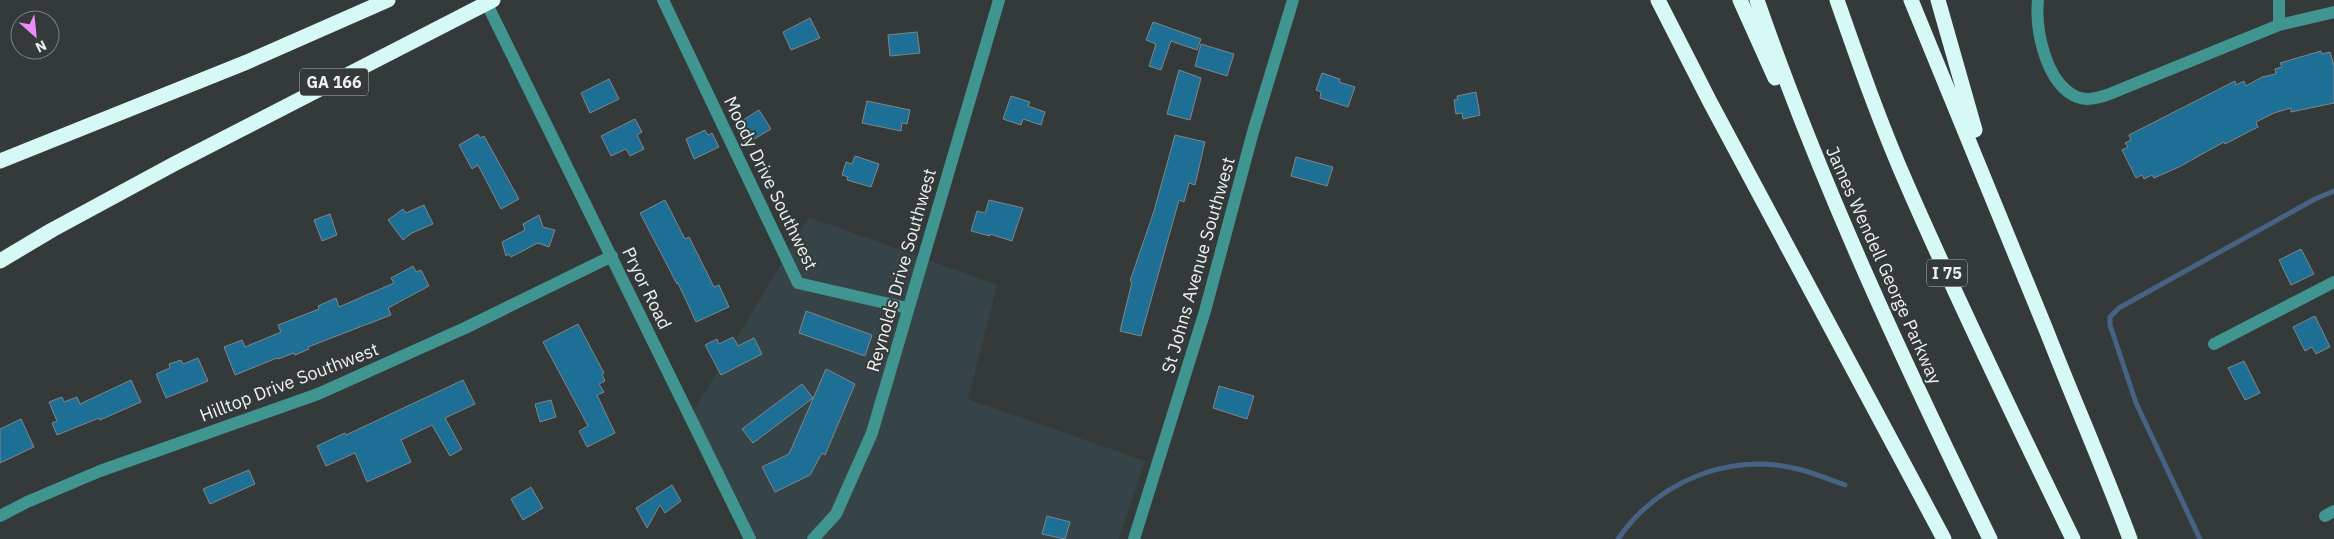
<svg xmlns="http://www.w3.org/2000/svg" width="2334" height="539" viewBox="0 0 2334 539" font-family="'IBM Plex Sans',sans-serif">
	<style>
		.built { fill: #374447 }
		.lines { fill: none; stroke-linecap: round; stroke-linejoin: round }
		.stream { stroke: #476283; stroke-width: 5 }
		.building { fill: #1e6f96; stroke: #818688 }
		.minor { stroke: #409591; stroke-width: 12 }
		.highway { stroke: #d6f9f6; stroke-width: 15 }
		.labels { text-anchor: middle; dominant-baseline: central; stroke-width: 4; stroke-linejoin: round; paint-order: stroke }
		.shield { fill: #34393a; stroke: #b6babb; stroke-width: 1 }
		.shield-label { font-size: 16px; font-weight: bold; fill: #eef1f2 }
		.street-label { font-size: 18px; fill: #eef1f2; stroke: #34393a }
	</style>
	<rect width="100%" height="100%" fill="#34393a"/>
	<path class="built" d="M 809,217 L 997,285 L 968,399 L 1145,461 L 1119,539 L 750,539 L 690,417 Z"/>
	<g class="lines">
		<path class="stream" d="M 1618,539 C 1659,480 1731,451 1802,470 C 1816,474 1831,480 1845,485
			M 2200,539 L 2136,403 L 2110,325 L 2110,317 L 2119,308 L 2144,294 L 2315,199 L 2334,191"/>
	</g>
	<path class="building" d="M 810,18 L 820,38 L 791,50 L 783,32 Z
		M 1153,22 L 1201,39 L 1197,50 L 1171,41 L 1161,70 L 1149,66 L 1156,44 L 1146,40 Z
		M 917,32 L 920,53 L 890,56 L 888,35 Z
		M 1201,44 L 1234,54 L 1227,76 L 1195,66 Z
		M 2321,51 L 2322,54 L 2330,52 L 2334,66 L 2334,103 L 2291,112 L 2291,108 L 2274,113 L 2256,122 L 2258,127 L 2225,144 L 2224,142 L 2179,167 L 2154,178 L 2152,175 L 2144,179 L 2142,175 L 2136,178 L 2122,150 L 2128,147 L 2125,143 L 2131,140 L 2129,135 L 2235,81 L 2236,85 L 2244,81 L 2246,86 L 2262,77 L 2276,74 L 2275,69 L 2282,67 L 2280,63 Z
		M 1179,70 L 1201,78 L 1190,120 L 1167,114 Z
		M 1322,73 L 1340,79 L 1339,82 L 1355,87 L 1348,107 L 1320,98 L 1321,92 L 1316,90 Z
		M 609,79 L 619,99 L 590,113 L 581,93 Z
		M 1476,92 L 1480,115 L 1463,119 L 1462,113 L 1456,114 L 1454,100 L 1458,99 L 1457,96 Z
		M 1011,96 L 1030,102 L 1028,106 L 1045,112 L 1041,125 L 1023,119 L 1021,125 L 1003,119 Z
		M 867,101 L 910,110 L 907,124 L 902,123 L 901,131 L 862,123 Z
		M 759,110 L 771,129 L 746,144 L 735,125 Z
		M 635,119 L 642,132 L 637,135 L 644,149 L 630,156 L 626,149 L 611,156 L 601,136 Z
		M 705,130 L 708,135 L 712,133 L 719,147 L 694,159 L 686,139 Z
		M 478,134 L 480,138 L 484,136 L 519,199 L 501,209 L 478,165 L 472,169 L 459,145 Z
		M 1175,135 L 1205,142 L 1195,185 L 1189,183 L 1184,202 L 1179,200 L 1141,336 L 1120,331 L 1132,282 L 1130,281 L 1154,211 Z
		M 855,156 L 879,164 L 871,187 L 847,180 L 848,177 L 842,175 L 846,162 L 852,164 Z
		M 1296,157 L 1333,167 L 1327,186 L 1291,176 Z
		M 665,200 L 685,239 L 689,237 L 714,287 L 719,285 L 729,307 L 696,322 L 678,283 L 677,284 L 640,213 Z
		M 989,200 L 1023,208 L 1012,241 L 990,234 L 990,236 L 971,231 L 977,211 L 985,213 Z
		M 424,205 L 433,224 L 412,233 L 403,240 L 388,220 L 403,209 L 406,213 Z
		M 330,214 L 337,235 L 322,241 L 314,220 Z
		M 539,215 L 543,227 L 555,230 L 549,247 L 538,243 L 511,257 L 509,254 L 506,256 L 502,242 L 525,230 L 523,224 Z
		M 2301,249 L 2314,274 L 2291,285 L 2279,260 Z
		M 413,266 L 416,272 L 421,270 L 429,286 L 388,308 L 391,315 L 308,347 L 309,349 L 295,355 L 294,353 L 278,359 L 277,358 L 235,375 L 224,347 L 242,340 L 245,347 L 281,332 L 278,325 L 319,309 L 318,306 L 336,298 L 339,307 L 394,283 L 391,278 Z
		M 806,311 L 872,335 L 865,356 L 799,333 Z
		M 2315,316 L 2330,347 L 2316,354 L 2312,347 L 2305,351 L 2293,327 Z
		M 578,324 L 604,373 L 602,374 L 605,381 L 599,384 L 604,392 L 597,395 L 615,433 L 587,447 L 579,431 L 588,426 L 543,342 Z
		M 733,337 L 738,346 L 754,338 L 762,354 L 721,375 L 705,345 L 717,339 L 719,344 Z
		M 198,358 L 208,381 L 166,398 L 156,374 L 170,368 L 169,364 L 181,360 L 183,364 Z
		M 2244,361 L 2260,393 L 2245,400 L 2228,368 Z
		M 826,369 L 855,384 L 825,455 L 822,453 L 810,475 L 775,492 L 762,467 L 789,454 Z
		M 131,380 L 141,402 L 100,420 L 99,418 L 57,435 L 52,423 L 57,421 L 49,402 L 62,397 L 64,402 L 77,397 L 80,404 Z
		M 463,380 L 475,404 L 445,418 L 462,449 L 450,456 L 432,425 L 401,440 L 411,462 L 367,482 L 355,453 L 326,466 L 317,446 L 345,433 L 346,435 Z
		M 802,384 L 813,398 L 753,443 L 742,429 Z
		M 1219,386 L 1254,396 L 1247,419 L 1213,408 Z
		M 551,400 L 556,417 L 540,422 L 535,404 Z
		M 21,419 L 34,447 L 0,463 L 0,429 Z
		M 249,470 L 255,484 L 210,504 L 203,489 Z
		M 672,485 L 681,501 L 665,513 L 660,505 L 647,528 L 636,508 Z
		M 531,487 L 543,508 L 523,520 L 511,499 Z
		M 1047,516 L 1070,522 L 1065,539 L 1042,534 Z"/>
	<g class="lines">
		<path class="minor" d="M 485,0 L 750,539
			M 663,0 L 798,283 L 907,308
			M 2038,0 C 2035,30 2046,84 2077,97 C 2087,101 2097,98 2107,95 L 2279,25 L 2334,12
			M 2279,0 L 2279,25
			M 2214,344 L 2334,282
			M 0,516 L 27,502 L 100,471 L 318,394 L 465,328 L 612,256
			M 2325,516 L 2334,511
			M 813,539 L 836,514 L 872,433 L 999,0
			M 1134,539 L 1205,311 L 1253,132 L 1293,0"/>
		<path class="highway" d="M 1658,0 L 1710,102 L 1944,539
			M 1740,0 L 1775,78
			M 1757,0 C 1821,185 1904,363 1990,539
			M 1837,0 C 1859,63 1881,126 1908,187 C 1960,306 2016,422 2073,539
			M 1911,0 C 1957,110 2002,221 2047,332 C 2074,401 2104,469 2130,539
			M 1938,0 L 1975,130
			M 0,161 L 247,62 L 388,0
			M 0,261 L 52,230 L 174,164 L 493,0"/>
	</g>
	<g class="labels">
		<g class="shield">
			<rect x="300" y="68.5" width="68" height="27" rx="4"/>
			<rect x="1927" y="259.5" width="40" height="27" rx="4"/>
		</g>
		<g class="shield-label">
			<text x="334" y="82">GA 166</text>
			<text x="1947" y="273">I 75</text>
		</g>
		<g class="street-label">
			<text transform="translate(771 183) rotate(64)">Moody Drive Southwest</text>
			<text transform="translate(1198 265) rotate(-74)">St Johns Avenue Southwest</text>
			<text transform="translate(1884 265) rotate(66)">James Wendell George Parkway</text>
			<text transform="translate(901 270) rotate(-74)">Reynolds Drive Southwest</text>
			<text transform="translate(647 288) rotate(64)">Pryor Road</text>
			<text transform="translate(289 382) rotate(-21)">Hilltop Drive Southwest</text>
		</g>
	</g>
	<g transform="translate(35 35) rotate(153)"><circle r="24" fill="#34393a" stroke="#7e8384"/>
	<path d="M0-4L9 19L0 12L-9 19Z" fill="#ed8cf9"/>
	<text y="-8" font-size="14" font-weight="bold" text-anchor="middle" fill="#eef1f2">N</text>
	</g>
</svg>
